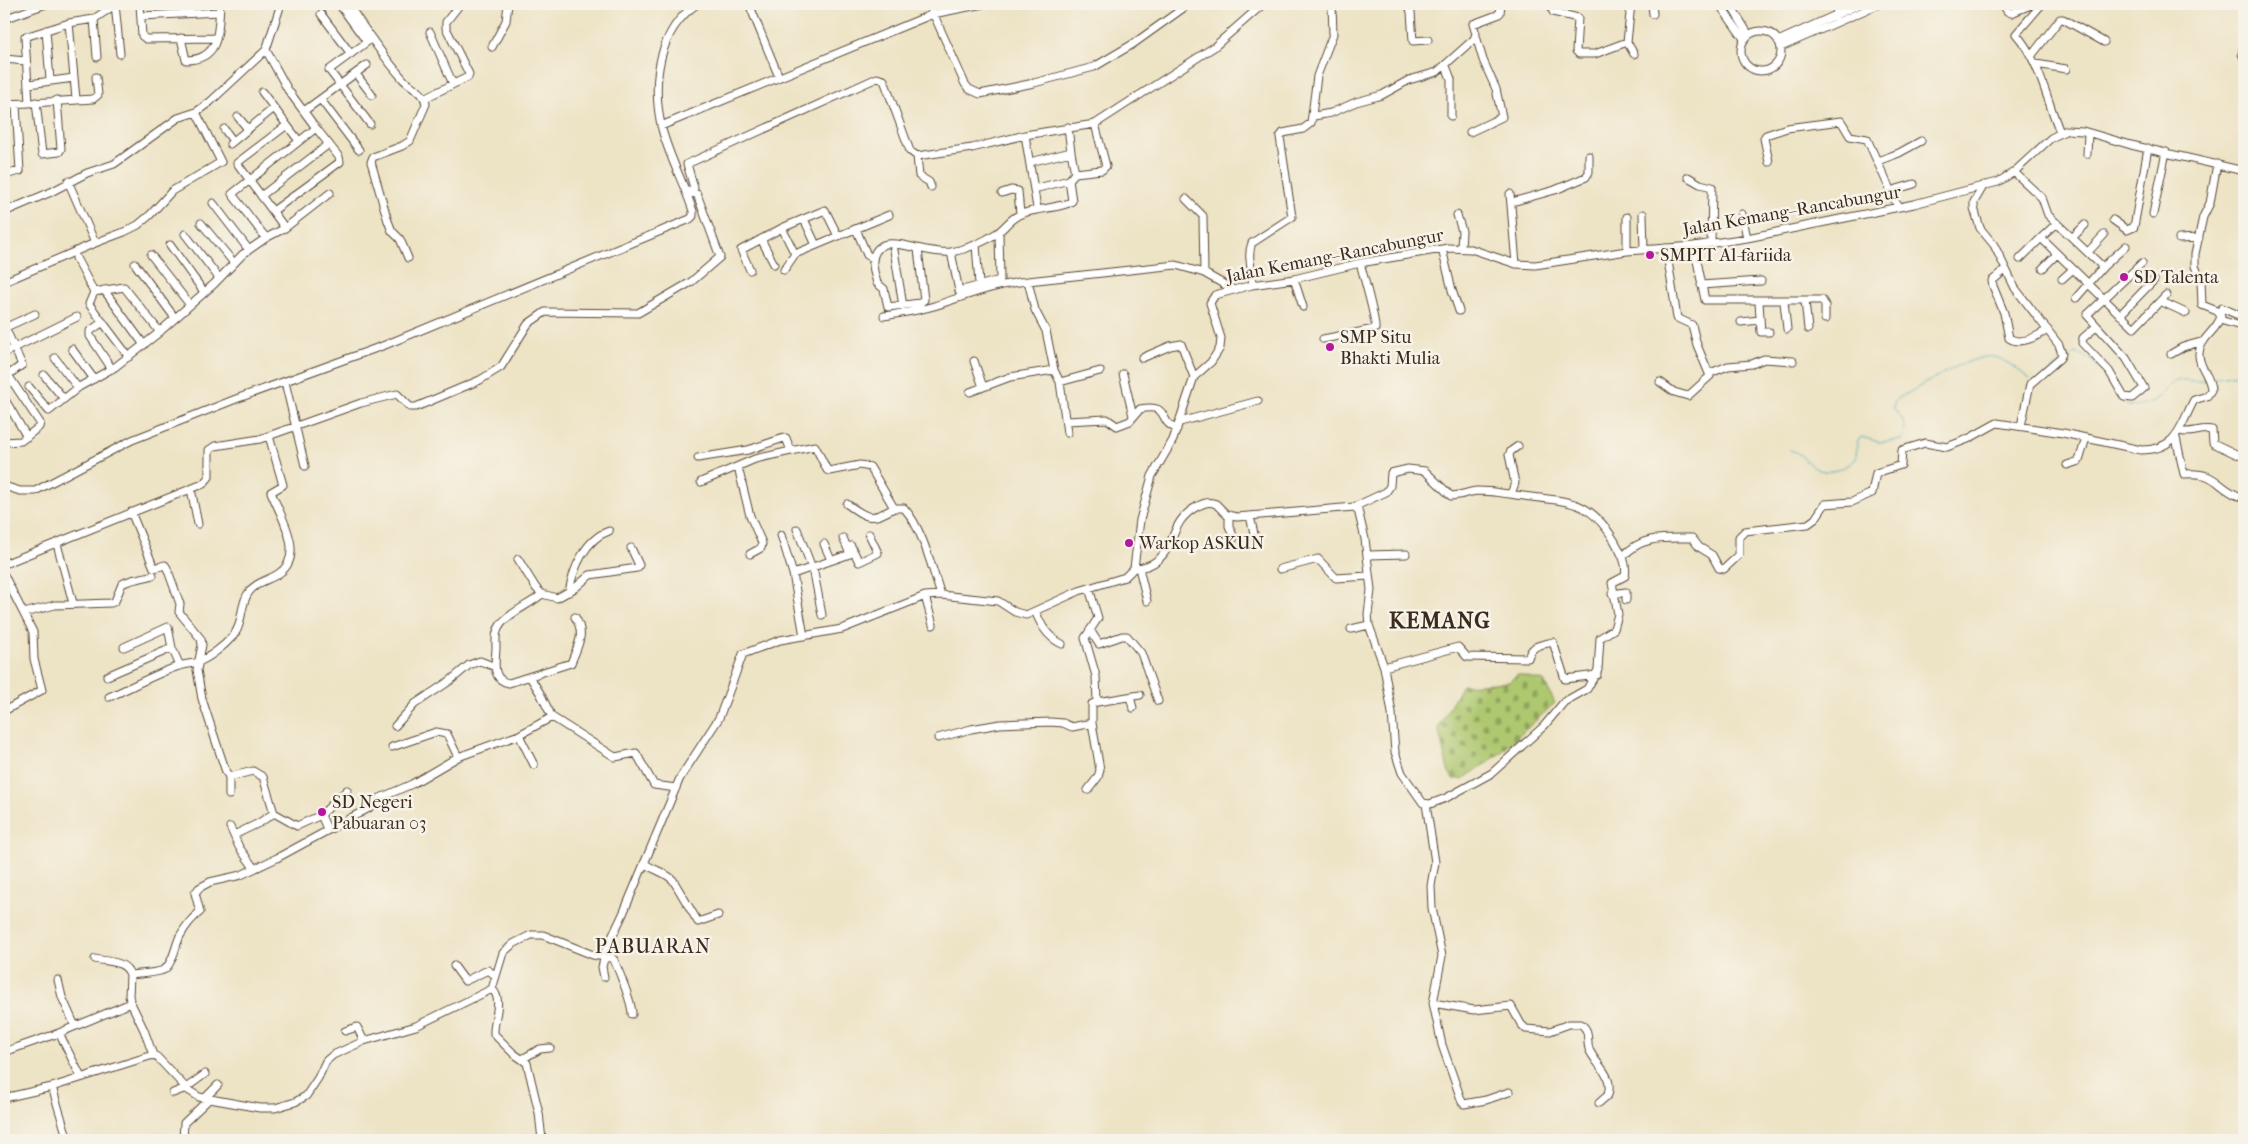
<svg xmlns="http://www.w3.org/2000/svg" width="2248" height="1144" viewBox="0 0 2248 1144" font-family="'IM FELL French Canon',serif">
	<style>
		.cemetery { fill: url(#cemetery-stones); stroke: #747946 }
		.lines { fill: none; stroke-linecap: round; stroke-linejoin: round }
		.stream { stroke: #39abb5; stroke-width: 1 }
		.minor-casing { stroke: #564637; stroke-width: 9 }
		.minor { stroke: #fff; stroke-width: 7 }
		.poi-dot { fill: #b5179e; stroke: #f7f3e8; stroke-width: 2 }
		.labels { text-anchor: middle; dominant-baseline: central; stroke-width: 5; stroke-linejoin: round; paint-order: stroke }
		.street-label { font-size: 18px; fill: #3b2a1e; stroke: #f7f3e8 }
		.poi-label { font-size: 18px; fill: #3b2a1e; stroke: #f7f3e8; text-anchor: start }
		.quarter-label { font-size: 20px; letter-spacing: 1px; fill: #3b2a1e; stroke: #f7f3e8 }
		.district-label { font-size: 22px; font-weight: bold; letter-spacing: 1px; fill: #3b2a1e; stroke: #f7f3e8 }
	</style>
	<defs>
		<pattern id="cemetery-stones" width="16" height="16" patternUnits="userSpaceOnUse" patternTransform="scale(1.25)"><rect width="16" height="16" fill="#aec86f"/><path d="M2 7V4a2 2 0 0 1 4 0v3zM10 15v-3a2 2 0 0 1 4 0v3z" fill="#8fa35b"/></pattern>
	</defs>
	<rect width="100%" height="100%" fill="#f7f3e8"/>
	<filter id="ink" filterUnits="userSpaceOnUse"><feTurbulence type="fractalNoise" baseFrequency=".02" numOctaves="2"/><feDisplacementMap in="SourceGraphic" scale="10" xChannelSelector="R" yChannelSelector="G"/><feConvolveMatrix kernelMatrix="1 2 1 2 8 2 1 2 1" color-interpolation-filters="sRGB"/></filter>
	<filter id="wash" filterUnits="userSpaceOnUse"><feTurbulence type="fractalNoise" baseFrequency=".0096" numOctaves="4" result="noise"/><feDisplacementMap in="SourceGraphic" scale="20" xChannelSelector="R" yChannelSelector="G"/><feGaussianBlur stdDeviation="1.12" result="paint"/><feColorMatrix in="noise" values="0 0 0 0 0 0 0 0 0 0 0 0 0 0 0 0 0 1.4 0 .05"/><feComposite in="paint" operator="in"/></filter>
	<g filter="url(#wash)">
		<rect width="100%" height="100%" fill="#ede3c5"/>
		<path class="cemetery" d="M 1517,674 L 1544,681 L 1555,703 L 1498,755 L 1463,779 L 1453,779 L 1448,770 L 1438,728 L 1462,685 L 1509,682 Z"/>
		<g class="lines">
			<path class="stream" d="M 2211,378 L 2237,374 L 2244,376
				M 2038,381 L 2075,353 C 2102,358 2110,389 2128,406 C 2141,409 2153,402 2163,393 C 2166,391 2168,386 2170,384 C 2181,376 2194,383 2205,381
				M 1790,450 C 1804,454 1802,459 1812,466 C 1826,477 1845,469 1856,459 L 1857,442 L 1861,437 L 1879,442 L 1902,440 C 1908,427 1903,418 1893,408 L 1894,403 L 1899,398 C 1920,387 1972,353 1994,357 C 2006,359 2020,372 2030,379"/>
		</g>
	</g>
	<g filter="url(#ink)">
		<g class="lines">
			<defs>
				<path id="minor" d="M 115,4 L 120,54
					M 140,4 L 142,36 L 146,39 L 216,38
					M 339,4 L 367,42 L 329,70 L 370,124
					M 348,4 C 365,30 383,56 403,79 C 411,88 424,90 426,104 L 410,141 L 402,146 L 373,157 L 371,162 L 388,221 L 392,231 L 400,239 L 408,258
					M 749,4 L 779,77
					M 929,4 L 965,84 L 969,89 L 980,94 L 1034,83 L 1094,67 L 1133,44 L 1189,4
					M 1408,4 L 1411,12 L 1413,41 L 1428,40
					M 1551,4 L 1553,12 L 1578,18 L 1576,51 L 1579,54 L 1595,54 L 1627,42 L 1631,4
					M 1652,4 L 1653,14
					M 1719,4 L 1744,39
					M 1730,4 L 1749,35
					M 2003,4 L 2007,11 L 2011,13 L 2033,4
					M 2042,4 L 2016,34 C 2040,61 2046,99 2060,132
					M 321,14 L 351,54
					M 141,16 L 219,12
					M 1835,17 L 1839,4
					M 4,19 L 46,4
					M 94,19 L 97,57
					M 69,23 L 76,99
					M 46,30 L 50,80
					M1741 51a20 20 0 1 1 40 0a20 20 0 1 1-40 0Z
					M 430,32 L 453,84
					M 181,38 L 186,60 C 221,60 218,30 220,4
					M 1778,41 L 1860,4
					M 1627,42 L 1634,54
					M 2244,46 L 2242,54 L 2244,58
					M 492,47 L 506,21 L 508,4
					M 1781,47 L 1879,4
					M 2032,55 L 2060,19 L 2063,19 L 2104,42
					M 4,59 L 26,61
					M 2036,64 L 2066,69
					M 1446,66 L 1451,79 L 1451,116
					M 356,74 L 372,95
					M 29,84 L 74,78
					M 4,89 L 5,104
					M 262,92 L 299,141
					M 425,98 L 468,77 L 469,74 L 446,28 L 446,22 L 460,4
					M 321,100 L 359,150
					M 36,102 L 42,154 L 59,152 L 61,149 L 57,100
					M 32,103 L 93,99 L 98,95 L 96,77
					M 4,104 L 29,103 L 25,37 L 69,23 L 94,19 L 116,4
					M 304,111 L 367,65
					M 1314,116 L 1331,113 L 1356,102 L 1382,95 L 1409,80 L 1437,72 L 1474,39 L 1476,34 L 1473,24 L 1497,15 L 1500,13 L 1501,4
					M 238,117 L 248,129
					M 2244,123 L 2244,128
					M 661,126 L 933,14 L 983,4
					M 224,129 L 233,141
					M 1470,132 L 1502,117 L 1496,89 L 1483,60 L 1476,36
					M 1025,135 L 1037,208
					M 230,144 L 274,108
					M 2087,154 L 2088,133
					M 917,156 L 919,176 L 929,182 L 931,187
					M 1878,161 L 1899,153 L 1921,141
					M 1030,162 L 1071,152 L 1068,127
					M 1769,162 L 1764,138 L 1766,135 L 1787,128 L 1841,121 L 1850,136 L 1867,139 L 1898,207
					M 2014,172 L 2042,198 L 2048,215 L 2103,267 L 2076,298
					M 1075,173 L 1102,170 L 1106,166 L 1095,124
					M 4,175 L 20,171 L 16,105
					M 1688,177 L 1700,184 L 1712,187 L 1711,242
					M 1984,185 L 1974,202 L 1974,208 L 1980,228 L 1994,245 L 2015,288 L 2059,345 L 2062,354 L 2060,358 L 2030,384 L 2021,426
					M 1034,189 L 1069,180
					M 1890,191 L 1914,184
					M 687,192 L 694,188 L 687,164 L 877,78 L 884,80 L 910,151 L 917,156 L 972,148 L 1025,135 L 1095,124 L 1214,47 L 1263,4
					M 1002,193 L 1011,190 L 1018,191 L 1020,214
					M 1510,194 L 1516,264
					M 261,196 L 329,144
					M 1186,199 L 1203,216 L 1204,273
					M 1512,202 L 1555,190 L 1586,177 L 1589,172 L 1589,156
					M 213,203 L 249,250
					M 273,211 L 340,162 L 339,157 L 316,128
					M 4,212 L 51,192 L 87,173 L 114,164 L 178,118 L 196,112 L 210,102 L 266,50 L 281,4
					M 1643,214 L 1644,249
					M 1742,214 L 1747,238
					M 2153,214 L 2166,152
					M 1457,215 L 1462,231 L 1461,248
					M 1627,217 L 1627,251
					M 804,219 L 816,245
					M 2113,220 L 2127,230 L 2134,227 L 2148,148
					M 201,223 L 234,263
					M 2057,223 L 2041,238 L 2134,328 L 2166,295
					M 285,228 L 237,163 L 287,125
					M 782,228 L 795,254
					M 856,229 L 867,255 L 873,258
					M 185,234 L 219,278
					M 2073,237 L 2085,225
					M 266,238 L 285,228 L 330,193
					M 761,239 L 774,264
					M 2179,239 L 2199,238
					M 95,243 L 124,232 L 138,225 L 150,215 L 172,191 L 221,162 L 196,112
					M 893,244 L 903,306
					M 170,245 L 204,292
					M 976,245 L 979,284
					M 1694,246 L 1705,300 L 1822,300 L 1825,305 L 1825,319
					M 918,249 L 924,300 L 920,303 L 888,307 L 884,289 L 877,283 C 873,269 868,253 883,245 C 894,239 933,255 951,252 C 967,249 984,242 997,233 C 1006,227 1010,218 1021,214 C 1033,209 1066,207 1072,201 L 1069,180 L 1075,173 L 1071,152
					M 1442,249 L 1452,290 L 1459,311
					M 951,252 L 959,291 L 1000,280 L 999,232
					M 2088,252 L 2104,235
					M 151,255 L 190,305
					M 76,258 L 94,292 L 124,287 L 160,332
					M 2020,259 L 2041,238
					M 135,264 L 175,318
					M 2103,267 L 2126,246
					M 2043,268 L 2057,254
					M 750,270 L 741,250 L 782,228 L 825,210 L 838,236
					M 784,270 L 795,254 L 889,215
					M 2005,270 L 1992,281 L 1993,286 L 2004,313 L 2009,338 C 2021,346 2037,336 2048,330
					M 1294,279 L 1303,307
					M 2062,279 L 2072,270
					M 1028,281 L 1176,265 L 1204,273 L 1234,290
					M 4,282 L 95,243 L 68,181
					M 1252,285 C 1254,271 1246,257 1252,243 L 1292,217 L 1280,137 L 1283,133 L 1303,129 L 1311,123 L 1317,76 L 1333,34 L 1332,4
					M 1701,285 L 1761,281
					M 104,290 L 144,345
					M 94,292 L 89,304 L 129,357
					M 1805,301 L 1808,329
					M 2160,301 L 2186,313
					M 1759,302 L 1761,332 L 1769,332
					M 1784,302 L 1787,329
					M 2220,314 L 2222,308 L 2236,314
					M 2120,315 L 2154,280
					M 884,316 C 900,313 918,311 934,306 C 965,296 995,284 1028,281 L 1035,310 L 1046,331 L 1054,370 L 1060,382 L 1067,433
					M 2220,320 L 2244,327
					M 103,322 L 90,331 L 90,336 L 112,369
					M 1741,322 L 1760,320
					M 4,325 L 22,365 L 5,377
					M 2097,326 L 2083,338 L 2082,343 L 2109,371 L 2124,397 L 2132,398 L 2144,388 L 2126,358 L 2087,315 L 2142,263
					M 4,328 L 35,314
					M 1323,339 L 1375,329 C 1377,323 1363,274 1360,263
					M 72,349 L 94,379
					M 4,353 L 77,317
					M 2171,354 L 2183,347 L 2204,341
					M 55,358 L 78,388
					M 1142,358 L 1170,346 L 1181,344 L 1194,377
					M 974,361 L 983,387
					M 1710,373 L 1728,366 L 1752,364 L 1764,359 L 1793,361
					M 1123,374 L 1133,416
					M 44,375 L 64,399
					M 285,382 L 305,466
					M 1060,382 L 1100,371
					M 1660,382 L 1674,392 L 1688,396 L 1710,376 L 1697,345 L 1692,325 L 1677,318 L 1666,248
					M 29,387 L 49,411 L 79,387 L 115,367 L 156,335 L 214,284 L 243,254 L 266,238 L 232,194 L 316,128 L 288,90 L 266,50
					M 970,392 L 1010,377 L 1054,370
					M 4,398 L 27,437
					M 1066,421 L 1107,419 L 1117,426 L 1130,421 L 1140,409 C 1171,403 1157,422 1177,429
					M 1180,422 L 1258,401
					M 2180,431 C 2191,435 2201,427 2212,430 L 2213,443 L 2236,454 L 2244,455
					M 2176,438 L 2184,474 C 2220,471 2215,489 2244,498
					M 4,442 L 21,441 L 39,427 L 40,423 L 8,375
					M 698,458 L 748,450 L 784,438 L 786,438 L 791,451 L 815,446 L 827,470 L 829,471 L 860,465 L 870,467 L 894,508 L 904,508 C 923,529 932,569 941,595
					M 2067,465 L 2079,461 L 2086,438
					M 738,467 L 750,516 L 762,543 L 761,548 L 750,554
					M 701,482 L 755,459 L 791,451
					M 4,486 L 20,491 L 35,491 L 132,440 L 236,399 L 385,345 L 690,219 L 693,216 L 693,211 C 684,183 667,153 661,125 C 652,82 658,30 697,4
					M 191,489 L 198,524
					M 1511,494 L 1515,483 L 1509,455 L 1511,451 L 1518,446
					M 847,504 C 868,519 871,521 894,508
					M 131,512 L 154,568 L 165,565 L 167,568 L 180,604 L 179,612 L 201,639 L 202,645 L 197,670 L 202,699 L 226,772 L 229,777 L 253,771 L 263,777 L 274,813
					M 1229,515 L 1229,526 L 1234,538
					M 1250,516 L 1256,543
					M 797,529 L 814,573 L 822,615
					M 781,535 L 793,574 L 804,636
					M 57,544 L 73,603
					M 824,544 L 831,560
					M 851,546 L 859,562 L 878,553 L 869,534
					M 1368,555 L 1406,554
					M 1623,557 C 1640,535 1667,538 1692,538 L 1699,547 L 1712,555 L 1719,568 L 1724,569 L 1739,555 L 1739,537 L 1745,531 L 1808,524 L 1815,519 L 1825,504 L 1852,502 L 1872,493 L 1876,473 L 1901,465 L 1902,450 L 1925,443 L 1947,447 L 1968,439 L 1997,423 L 2063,433 L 2141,450 C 2178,450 2180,426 2194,400 L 2207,396 L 2211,390 C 2211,376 2198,367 2199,353 C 2200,338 2218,330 2221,316 L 2217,311 L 2202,305 L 2201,281 L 2195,266 L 2195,254 L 2203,217 L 2210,203 L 2217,164
					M 518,559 L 536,588 L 542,594
					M 4,564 L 203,484 L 209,477 L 209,450 L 215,446 L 260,439 L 361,403 L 397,394 L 410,407 L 416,407 L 480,380 L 501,367 L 528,324 L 545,312 L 638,313 L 691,282 L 720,257 L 697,194 L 687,193
					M 1134,568 C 1142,568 1152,565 1159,559 C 1177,542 1170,521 1198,506 C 1204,503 1209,501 1216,504 L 1227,515 L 1237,517 L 1354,507 L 1386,492 L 1390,486 L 1391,473 L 1408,469 L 1425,471 L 1451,496 C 1460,496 1468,492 1477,491 C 1496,491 1512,495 1531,497 C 1572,502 1590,501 1614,540 C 1620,551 1628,563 1625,576 L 1612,583 L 1618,614 L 1614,629 L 1600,638 L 1598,670 L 1587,689 L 1564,702 L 1544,726 L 1492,773 L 1446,798 L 1430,804 L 1423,803 L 1402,773 L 1395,752 L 1392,713 L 1384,667 L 1369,625 L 1368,614 L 1371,590 L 1365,539 L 1358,510 L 1354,507
					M 1139,568 L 1147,601
					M 1280,569 L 1318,559 L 1336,578 L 1369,576
					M 793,574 L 850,554 L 843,538
					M 4,575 L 33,632 L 34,659 L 42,690 L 4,711
					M 569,592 C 573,569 585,539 609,531
					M 1612,594 L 1626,592 L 1626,600
					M 925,596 L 933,625
					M 1035,611 C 1041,625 1047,637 1062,644
					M 24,613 L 55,605 L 111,603 L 115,601 L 122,584 C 132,578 142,579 153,575
					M 575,617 C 586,634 578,645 571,663 L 509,683 C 490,680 496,660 496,647 C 496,637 495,632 501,624 C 511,611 530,605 542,594 L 557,598 L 575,588 L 590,575 L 637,568 L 639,565 L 631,548
					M 1351,629 L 1369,625
					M 1090,630 L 1099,644 L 1122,636 L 1127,636 L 1141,653 L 1158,701
					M 124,647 L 168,627 L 172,648
					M 1384,667 L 1458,647 L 1467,657 L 1528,658 C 1532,644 1541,645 1553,642 L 1565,679 L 1597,675
					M 107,676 L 172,648 L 180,666
					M 530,677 L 540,693 L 552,717 L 615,757 L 636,753 L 654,785 L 676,788
					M 109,697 C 132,687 155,674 179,666 C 185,664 192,664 198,662 C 209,658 224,646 232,637 C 244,625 239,605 249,592 C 256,582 269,580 278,574 C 307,556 280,515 271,492 L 283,485 L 269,436
					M 1130,697 L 1133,708
					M 1097,702 L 1140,695
					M 395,726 L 415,704 L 451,680 L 469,665 L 480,661 L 493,666
					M 519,735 L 534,765
					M 938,738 L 971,729 L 1000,724 L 1051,722 L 1063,723 L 1072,727 L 1092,723 L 1092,704 L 1097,702 L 1096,676 L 1085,638 L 1098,618 L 1089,588
					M 392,747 L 436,732 L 447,734 L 458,757
					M 229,777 L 229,795
					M 1088,790 L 1098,777 L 1100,770 L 1092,723
					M 1426,804 L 1435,862 L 1431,886 L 1432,908 L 1442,956 L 1433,1003 L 1474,1010 L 1511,1006 L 1521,1024 L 1526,1029 L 1550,1031 L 1569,1024 L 1581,1024 C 1591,1032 1586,1039 1589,1049 C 1596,1066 1614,1074 1608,1095 L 1599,1103
					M 321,815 L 347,790
					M 230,827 L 239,847 L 254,868
					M 234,835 L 259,823 L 274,813 L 297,826 L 321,815 L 327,829
					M 644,863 C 653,870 665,872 673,880 L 698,922 L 718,915
					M 601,956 L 604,959 L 602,967 L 604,977
					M 95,959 C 107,962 126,960 130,975
					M 604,959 L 611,957 L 614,960 C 619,971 632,1003 632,1014
					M 454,966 L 465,981 L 488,970 L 496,976
					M 58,980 L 62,997 L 75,1026
					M 492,989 C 504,1000 493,1019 494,1034 L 513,1053 L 527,1063 L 539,1113 L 542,1140
					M 131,1003 L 144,1030 L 153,1055
					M 1433,1003 L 1442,1045 L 1462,1102 L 1464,1104 L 1486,1100 L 1509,1092
					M 345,1031 L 357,1027 L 364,1041
					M 59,1033 L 81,1077
					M 4,1052 L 59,1033 L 131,1003 L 129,996 L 130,975 C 138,974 160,973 165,969 C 174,961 175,946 180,936 C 185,927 192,918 200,912 L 195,893 L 199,888 L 210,882 L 241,875 L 277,858 L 369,808 L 380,798 L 412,784 L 458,757 L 519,735 L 552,717
					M 522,1059 L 540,1049 L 550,1048
					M 52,1087 L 68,1140
					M 173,1093 L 186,1088 L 205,1074
					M 4,1098 L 52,1087 L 153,1055 L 157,1057 L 188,1090 L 199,1097 L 260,1108 L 275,1108 L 295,1102 L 306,1096 L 318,1078 L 326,1061 L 333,1055 L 364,1041 L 416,1026 L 492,989 L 503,953 L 513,944 L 531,935 L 543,935 L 593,955 L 598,956 L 604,954 L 623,914 L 680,778 L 719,718 L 743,654 L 780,640 L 842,629 L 925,596 L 941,595 L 998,601 L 1015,612 L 1026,615 L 1079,591 L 1125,577 L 1134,568 L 1140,520 L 1152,476 L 1173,440 L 1194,377 L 1211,362 L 1220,348 L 1221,338 L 1210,303 L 1215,295 L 1252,285 L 1294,279 L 1360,263 L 1448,248 L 1471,249 L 1516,264 L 1535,265 L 1627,251 L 1694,246 L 1747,238 L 1914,204 L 1998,182 L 2014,172 L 2051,138 L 2067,130 L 2083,131 L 2131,145 L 2244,171
					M 205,1098 L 218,1085
					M 183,1140 L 184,1123 L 209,1099"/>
			</defs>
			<use href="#minor" class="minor-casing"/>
			<use href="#minor" class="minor"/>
		</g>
	</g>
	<g class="poi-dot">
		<circle cx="1650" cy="255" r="5"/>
		<circle cx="2124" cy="277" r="5"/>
		<circle cx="1330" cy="347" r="5"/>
		<circle cx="1129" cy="543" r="5"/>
		<circle cx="322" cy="812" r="5"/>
	</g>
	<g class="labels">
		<g class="street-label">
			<text transform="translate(1792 211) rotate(-10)">Jalan Kemang–Rancabungur</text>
			<text transform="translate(1335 256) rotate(-11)">Jalan Kemang–Rancabungur</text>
		</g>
		<g class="poi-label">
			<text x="1660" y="255">SMPIT Al-fariida</text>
			<text x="2134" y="277">SD Talenta</text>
			<text x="1340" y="337">SMP Situ<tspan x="1340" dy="21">Bhakti Mulia</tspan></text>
			<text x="1139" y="543">Warkop ASKUN</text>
			<text x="332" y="802">SD Negeri<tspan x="332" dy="21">Pabuaran 03</tspan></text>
		</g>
		<g class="quarter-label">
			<text x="653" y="946">PABUARAN</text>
		</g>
		<g class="district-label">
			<text x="1440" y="621">KEMANG</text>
		</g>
	</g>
	<rect width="2248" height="1144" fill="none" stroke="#f7f3e8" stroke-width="20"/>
</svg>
